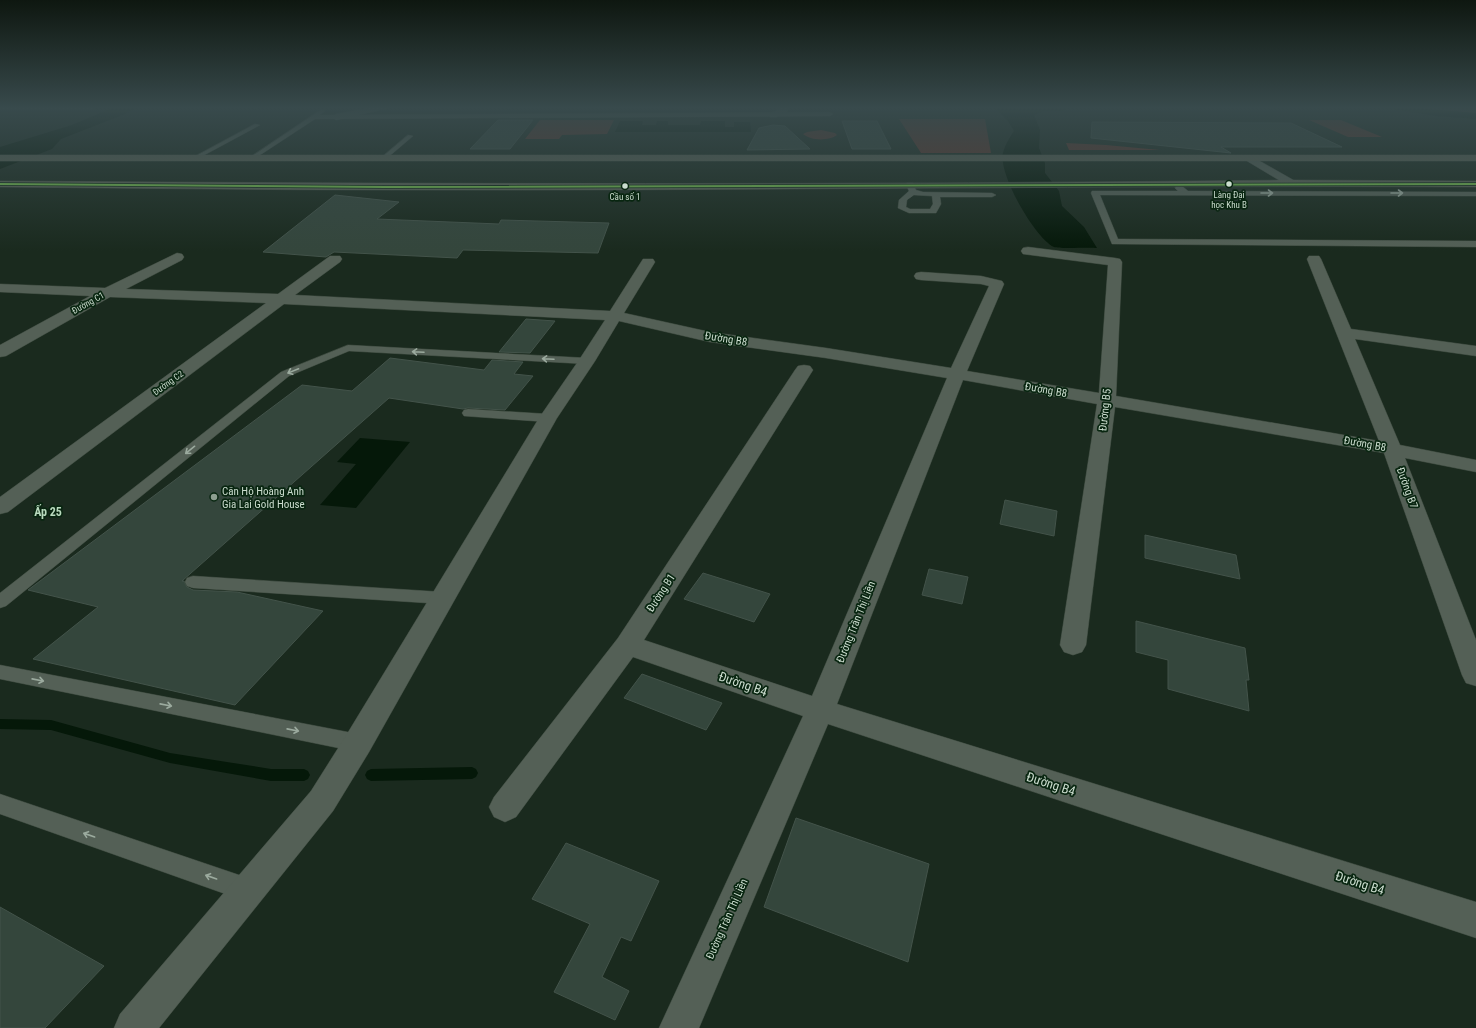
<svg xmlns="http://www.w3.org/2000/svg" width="1476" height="1028" viewBox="0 0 1476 1028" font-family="'Roboto Condensed',sans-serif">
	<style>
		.green { fill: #623329 }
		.water { fill: #051809 }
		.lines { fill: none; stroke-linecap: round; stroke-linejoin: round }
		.stream { fill: #051809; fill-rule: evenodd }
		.building { fill: #34463c; stroke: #43534a }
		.service-casing { stroke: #39463b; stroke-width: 1 }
		.minor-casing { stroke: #39463b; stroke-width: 1 }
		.secondary-casing { stroke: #39463b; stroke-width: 1 }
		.primary-casing { stroke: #39463b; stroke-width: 1 }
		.service { fill: #546056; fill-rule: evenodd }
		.minor { fill: #546056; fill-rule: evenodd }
		.secondary { fill: #546056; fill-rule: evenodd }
		.primary { fill: #5b6355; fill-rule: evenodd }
		.bus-1-casing { stroke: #092611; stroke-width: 3.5 }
		.bus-1 { stroke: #76c04d; stroke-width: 2 }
		.oneway { stroke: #9baa9e }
		.bus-dot { fill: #cbdcce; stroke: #092611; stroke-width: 1.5 }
		.poi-dot { fill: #8d9e90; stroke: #092611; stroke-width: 1.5 }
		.labels { text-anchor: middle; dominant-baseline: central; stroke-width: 3.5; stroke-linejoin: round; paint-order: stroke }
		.far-bus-label { font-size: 9px; fill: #cbdcce; stroke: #092611 }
		.far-street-label { font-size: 9px; fill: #cbdcce; stroke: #092611 }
		.street-label { font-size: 11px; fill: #cbdcce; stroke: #092611 }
		.poi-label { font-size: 11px; fill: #cbdcce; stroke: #092611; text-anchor: start }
		.neighbourhood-label { font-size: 12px; font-weight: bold; fill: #b9dabe; stroke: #092611 }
		.near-street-label { font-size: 13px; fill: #cbdcce; stroke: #092611 }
	</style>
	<rect width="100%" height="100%" fill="#1a2a1e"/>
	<path class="green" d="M 1405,107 L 1476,107 L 1476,113 Z
		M 899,119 L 985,119 L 991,153 L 921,153 Z
		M 540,120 L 614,120 L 607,134 L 562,135 L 559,139 L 525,139 Z
		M 1309,120 L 1341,120 L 1382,137 L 1348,137 Z
		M 821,130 L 835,133 L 837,135 C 829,141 811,141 803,134 L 807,132 Z
		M 1066,143 L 1106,145 L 1160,150 L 1069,150 Z"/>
	<path class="water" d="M 114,107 L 137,107 L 125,114 L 61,139 L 52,149 L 0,169 L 0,147 L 72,125 Z
		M 998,107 L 1069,107 L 1063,111 L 1044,111 L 1034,115 L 1040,130 L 1039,148 L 1045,163 L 1045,173 L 1059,191 L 1062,206 L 1084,227 L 1097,248 C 1089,247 1060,249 1054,247 C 1035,238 998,174 1003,153 C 1005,145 1010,137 1014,131 L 1008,121 L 996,109 Z
		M 1377,107 L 1405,107 L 1476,113 L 1476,119 L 1436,116 Z
		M 620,121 L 643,121 L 642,125 L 656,125 L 657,121 L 668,121 L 668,125 L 700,125 L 701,121 L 725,121 L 725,127 L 734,127 L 734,122 L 750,122 L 751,132 L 615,132 Z
		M 360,438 L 410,442 L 356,508 L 320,505 L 356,464 L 337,462 Z"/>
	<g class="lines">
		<path class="stream" d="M 135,107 L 141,107 L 123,112 L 121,111 Z
			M 0,719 L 51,720 L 170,753 L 271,769 L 304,769 L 308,771 L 310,775 L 308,779 L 304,781 L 271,781 L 170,763 L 51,730 L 0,729 Z
			M 472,767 L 476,769 L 478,773 L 476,777 L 472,779 L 371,781 L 367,779 L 365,775 L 367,771 L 371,769 Z"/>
	</g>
	<path class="building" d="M 498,120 L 533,120 L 510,149 L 470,149 Z
		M 842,121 L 877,121 L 891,149 L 852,149 Z
		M 1092,122 L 1291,123 L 1342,147 L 1221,147 L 1231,153 L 1091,138 Z
		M 773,125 L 785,126 L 810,149 L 747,150 L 759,128 Z
		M 335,195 L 399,202 L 377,219 L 499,224 L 501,220 L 609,223 L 598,253 L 463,250 L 457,258 L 334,252 L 326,257 L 263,252 Z
		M 526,319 L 555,321 L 530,353 L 499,352 Z
		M 390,358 L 484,370 L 492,360 L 523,362 L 514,374 L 533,376 L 505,410 L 468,408 L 463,409 L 389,398 L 182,581 L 184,581 L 187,587 L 193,590 L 237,592 L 323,611 L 235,705 L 33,659 L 98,607 L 28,590 L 302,385 L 352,391 Z
		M 1005,500 L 1057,511 L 1054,536 L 1000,524 Z
		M 1145,535 L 1236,555 L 1240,579 L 1145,558 Z
		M 929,569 L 968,577 L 962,604 L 922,595 Z
		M 703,573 L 770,594 L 754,622 L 684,599 Z
		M 1136,621 L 1245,648 L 1249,680 L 1246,680 L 1249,711 L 1168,689 L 1168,660 L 1136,652 Z
		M 642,674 L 722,703 L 706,730 L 624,698 Z
		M 796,818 L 929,864 L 908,962 L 764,907 Z
		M 566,843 L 659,881 L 631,941 L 621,937 L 602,977 L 629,991 L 615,1020 L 554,992 L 590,924 L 532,899 Z
		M 0,907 L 104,966 L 45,1028 L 0,1028 Z"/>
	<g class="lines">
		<defs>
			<path id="service" d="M 0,107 L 94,107 L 95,108 L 92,110 L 0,109 Z
				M 322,109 L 325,111 L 320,115 L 830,112 L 833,114 L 830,116 L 315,119 L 254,159 L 249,158 Z
				M 255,124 L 260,125 L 197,159 L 192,158 Z
				M 408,135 L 413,136 L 386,159 L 382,159 L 382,157 Z
				M 907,183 L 913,183 L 916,190 L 923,192 L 992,193 L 996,195 L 992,197 L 940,197 L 941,204 L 936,213 L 909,213 L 898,208 L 899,200 L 909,191 L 906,185 ZM 914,195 L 932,196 L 933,204 L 930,209 L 910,209 L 906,207 L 907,200 Z
				M 1176,186 L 1182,186 L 1188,191 L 1476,192 L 1476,196 L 1100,195 L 1118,239 L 1476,241 L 1476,247 L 1112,244 L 1091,193 L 1092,191 L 1178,191 L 1175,188 Z
				M 348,345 L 587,358 L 591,359 L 593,361 L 591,363 L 587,364 L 349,351 L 289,376 L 6,606 L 0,608 L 0,593 L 281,372 Z
				M 468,409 L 548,414 L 553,415 L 554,418 L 553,421 L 548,422 L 464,416 L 462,413 L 464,410 Z
				M 193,576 L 443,592 L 449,594 L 451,598 L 449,602 L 443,604 L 193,588 L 187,586 L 185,582 L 187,578 Z
				M 0,665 L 358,734 L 365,737 L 368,743 L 365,749 L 358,752 L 0,679 Z
				M 0,794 L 248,878 L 256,882 L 260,890 L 256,898 L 248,902 L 0,814 Z"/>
			<path id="minor" d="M 373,107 L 389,107 L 385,109 L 336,120 L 332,117 L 336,114 Z
				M 781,107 L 789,107 L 787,112 L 776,117 L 770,117 L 769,115 Z
				M 1028,247 L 1115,258 L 1120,259 L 1122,262 L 1116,396 L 1379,441 L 1307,259 L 1309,256 L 1319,256 L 1321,259 L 1351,329 L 1476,346 L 1476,356 L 1355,339 L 1400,445 L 1476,460 L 1476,472 L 1405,458 L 1476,640 L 1476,686 L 1466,683 L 1462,675 L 1384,453 L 1115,407 L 1086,645 L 1082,652 L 1073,655 L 1064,652 L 1060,645 L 1097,404 L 963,380 L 837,704 L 1476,902 L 1476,938 L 828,724 L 699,1028 L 659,1028 L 803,716 L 633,657 L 516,817 L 505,822 L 494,817 L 489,807 L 494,797 L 618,638 L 795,370 L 798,366 L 804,365 L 810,366 L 813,370 L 644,640 L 812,696 L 947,378 L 826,358 L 710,342 L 619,321 L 595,361 L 557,418 L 369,752 L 333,811 L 159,1028 L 114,1028 L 120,1014 L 311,791 L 347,734 L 539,418 L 579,360 L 605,320 L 284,304 L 8,512 L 0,514 L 0,497 L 266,303 L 110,297 L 6,356 L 0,357 L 0,345 L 90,296 L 0,292 L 0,284 L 105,288 L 177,253 L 182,254 L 184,257 L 182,260 L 126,289 L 278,294 L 330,256 L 340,256 L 342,259 L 340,262 L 295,295 L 610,311 L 643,259 L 653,259 L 655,262 L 624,313 L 710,332 L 826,348 L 951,368 L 989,286 L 981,284 L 921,280 L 916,279 L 914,276 L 916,273 L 921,272 L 981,276 L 1002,281 L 1004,284 L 967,371 L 1099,393 L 1108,265 L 1023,254 L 1021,251 L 1023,248 Z"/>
			<path id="secondary" d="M 1251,156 L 1295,181 L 1296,183 L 1295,185 L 1287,185 L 1247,161 L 1246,159 Z"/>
			<path id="primary" d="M 0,155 L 1476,155 L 1476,161 L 0,161 Z
				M 1291,180 L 1476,181 L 1476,187 C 1113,185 749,191 386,190 C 257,190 129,188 0,187 L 0,181 C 430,184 861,185 1291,180 Z"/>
		</defs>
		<use href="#service" class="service-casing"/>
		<use href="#minor" class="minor-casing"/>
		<use href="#secondary" class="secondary-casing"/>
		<use href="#primary" class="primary-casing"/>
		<use href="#service" class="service"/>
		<use href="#minor" class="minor"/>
		<use href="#secondary" class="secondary"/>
		<use href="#primary" class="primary"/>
		<defs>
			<path id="bus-1" d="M 0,184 L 386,187 L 1476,184"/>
		</defs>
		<use href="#bus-1" class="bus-1-casing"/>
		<use href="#bus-1" class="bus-1"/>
	</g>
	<defs><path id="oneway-shaft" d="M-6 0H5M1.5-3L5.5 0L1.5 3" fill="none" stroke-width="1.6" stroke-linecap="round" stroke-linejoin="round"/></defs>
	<g class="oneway">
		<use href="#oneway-shaft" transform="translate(1267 193)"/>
		<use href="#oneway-shaft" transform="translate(1397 193)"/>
		<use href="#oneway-shaft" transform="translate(418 352) rotate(-177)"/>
		<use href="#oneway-shaft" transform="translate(548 359) rotate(-177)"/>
		<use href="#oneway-shaft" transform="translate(293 371) rotate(158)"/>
		<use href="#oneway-shaft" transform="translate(190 450) rotate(141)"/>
		<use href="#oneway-shaft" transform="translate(38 680) rotate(11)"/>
		<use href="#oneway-shaft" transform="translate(166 705) rotate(11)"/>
		<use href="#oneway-shaft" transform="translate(293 730) rotate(11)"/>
		<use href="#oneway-shaft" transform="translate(89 835) rotate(-161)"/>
		<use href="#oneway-shaft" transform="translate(211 877) rotate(-161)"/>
	</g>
	<linearGradient id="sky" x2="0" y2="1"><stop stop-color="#0e1710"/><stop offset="0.43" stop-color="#384a4c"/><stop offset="1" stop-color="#384a4c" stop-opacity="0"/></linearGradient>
	<rect width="1476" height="251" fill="url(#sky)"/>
	<g class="bus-dot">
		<circle cx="1229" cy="184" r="3.5"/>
		<circle cx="625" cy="186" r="3.5"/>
	</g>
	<circle class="poi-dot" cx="214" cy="497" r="4"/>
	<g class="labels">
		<g class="far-bus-label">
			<text x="1229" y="195">Làng Đại<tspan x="1229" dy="10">học Khu B</tspan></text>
			<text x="625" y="197">Cầu số 1</text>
		</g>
		<g class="far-street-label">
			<text transform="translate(88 303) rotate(-29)">Đường C1</text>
			<text transform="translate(168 383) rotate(-36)">Đường C2</text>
		</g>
		<g class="street-label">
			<text transform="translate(726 339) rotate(9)">Đường B8</text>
			<text transform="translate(1046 390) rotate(10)">Đường B8</text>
			<text transform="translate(1105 410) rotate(-84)">Đường B5</text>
			<text transform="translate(1365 444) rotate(10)">Đường B8</text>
			<text transform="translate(1407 488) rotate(70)">Đường B7</text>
			<text transform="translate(661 593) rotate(-57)">Đường B1</text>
			<text transform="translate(856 622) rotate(-68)">Đường Trần Thị Liền</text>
			<text transform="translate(727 919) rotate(-66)">Đường Trần Thị Liền</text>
		</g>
		<g class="poi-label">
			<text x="222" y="491">Căn Hộ Hoàng Anh<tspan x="222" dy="13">Gia Lai Gold House</tspan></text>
		</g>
		<g class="neighbourhood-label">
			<text x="48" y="512">Ấp 25</text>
		</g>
		<g class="near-street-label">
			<text transform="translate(743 684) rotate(19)">Đường B4</text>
			<text transform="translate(1051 784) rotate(18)">Đường B4</text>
			<text transform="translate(1360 883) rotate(18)">Đường B4</text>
		</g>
	</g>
</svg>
